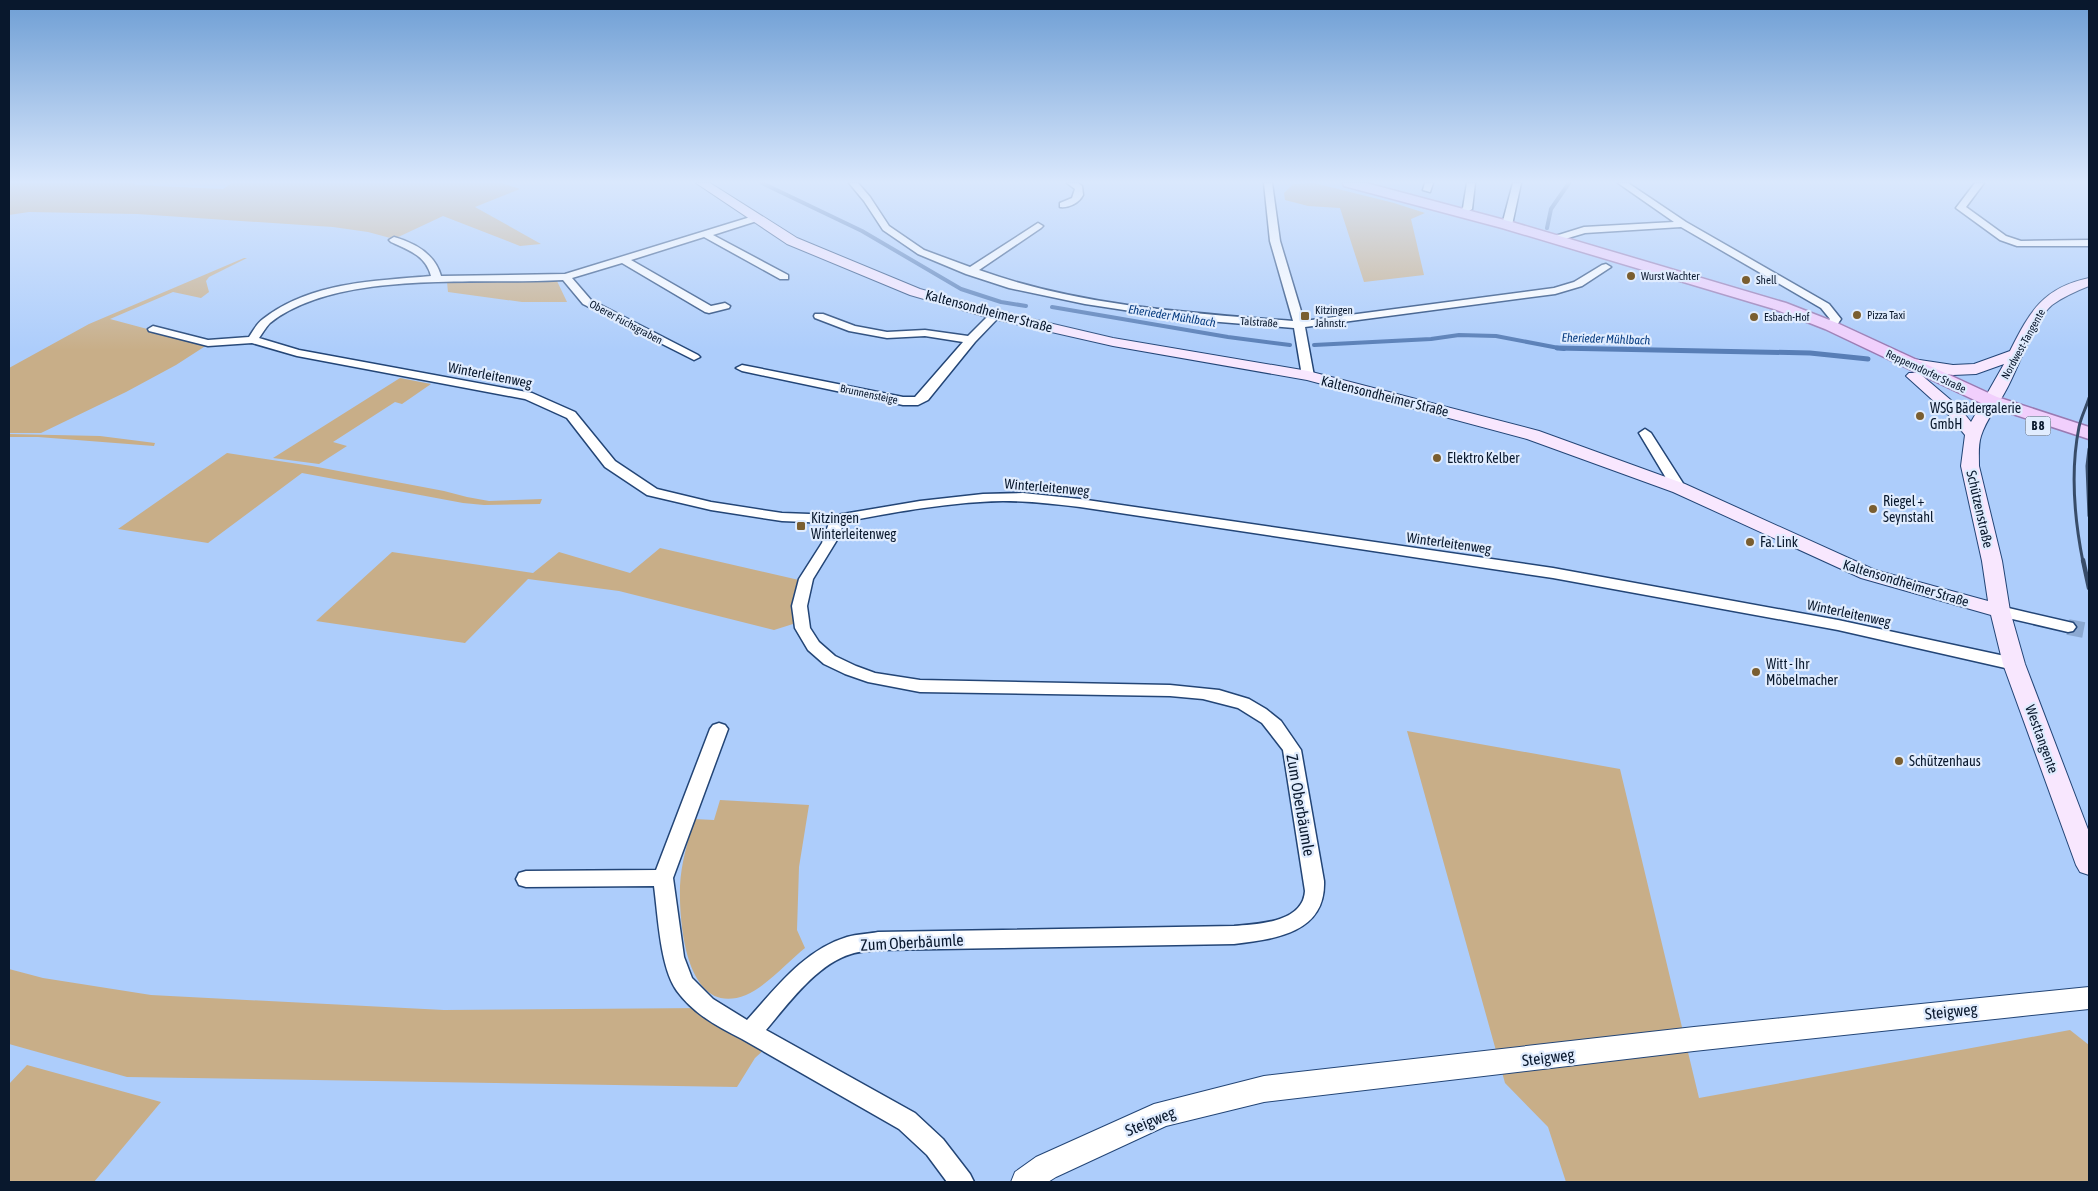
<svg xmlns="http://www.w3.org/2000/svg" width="2098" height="1191" viewBox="0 0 2098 1191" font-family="'Asap Condensed',sans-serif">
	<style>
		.green { fill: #c8ae88 }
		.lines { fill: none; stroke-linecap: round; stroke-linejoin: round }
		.stream-far1 { stroke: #587eb6; stroke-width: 4 }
		.stream { stroke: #587eb6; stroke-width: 5 }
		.minor-tunnel { stroke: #8ca9d2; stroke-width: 16; stroke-dasharray: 16 8; stroke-linecap: butt }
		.minor-casing { stroke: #234576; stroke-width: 3 }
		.tertiary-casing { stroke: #234576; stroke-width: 2 }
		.secondary-casing { stroke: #234576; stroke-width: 2 }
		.primary-casing { stroke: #9a7ab2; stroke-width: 3 }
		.minor { fill: #fff; fill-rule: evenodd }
		.tertiary { fill: #fff; fill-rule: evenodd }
		.secondary { fill: #f8e7fe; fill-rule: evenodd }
		.primary { fill: #f1cffc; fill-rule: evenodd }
		.rail-far1 { stroke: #384c68; stroke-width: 3 }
		.rail { stroke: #384c68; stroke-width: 4.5 }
		.poi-dot { fill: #7a5e30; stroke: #e0ecfe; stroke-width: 2 }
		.labels { text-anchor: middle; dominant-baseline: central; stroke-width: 4.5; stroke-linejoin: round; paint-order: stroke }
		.far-poi-label { font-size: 11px; fill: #09182d; stroke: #e0ecfe; text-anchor: start }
		.far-street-label { font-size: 11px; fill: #09182d; stroke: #e0ecfe }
		.far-water-label { font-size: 12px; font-style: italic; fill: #073c80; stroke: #e0ecfe }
		.shield { fill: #e0ecfe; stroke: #4a586c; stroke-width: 1 }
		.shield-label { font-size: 12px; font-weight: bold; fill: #09182d }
		.street-label { font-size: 14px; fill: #09182d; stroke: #e0ecfe }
		.poi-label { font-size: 14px; fill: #09182d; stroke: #e0ecfe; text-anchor: start }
		.near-street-label { font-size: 16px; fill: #09182d; stroke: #e0ecfe }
	</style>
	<rect width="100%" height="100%" fill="#adcdfb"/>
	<path class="green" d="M 9,183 L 134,183 L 135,185 L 223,189 L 232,183 L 502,183 L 520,189 L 475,207 L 541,244 L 520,246 L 443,216 L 394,239 L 368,232 L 333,227 L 137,214 L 29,212 L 9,215 Z
		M 1314,183 L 1394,203 L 1425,213 L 1411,219 L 1424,275 L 1364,282 L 1340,208 L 1308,206 L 1285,200 L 1284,193 L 1293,184 Z
		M 244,258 L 247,258 L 209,277 L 206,281 L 209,292 L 201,298 L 173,292 L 110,319 L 207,345 L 176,365 L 126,392 L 41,433 L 9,433 L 9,368 L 89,324 Z
		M 557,281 L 567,302 L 522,302 L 448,292 L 447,282 Z
		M 400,378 L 431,384 L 402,404 L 395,402 L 333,442 L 347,446 L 319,464 L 273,458 Z
		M 9,434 L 100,436 L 155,443 L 154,446 L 38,437 L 9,437 Z
		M 227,453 L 312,466 L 444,491 L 467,497 L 489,501 L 542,499 L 540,504 L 484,505 L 463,503 L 302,473 L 208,543 L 118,529 Z
		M 660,548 L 799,580 L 793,596 L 793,624 L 774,630 L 619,591 L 528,579 L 465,643 L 316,621 L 392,552 L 533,573 L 559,552 L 630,573 Z
		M 1407,731 L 1620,769 L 1699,1098 L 2070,1030 L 2089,1045 L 2089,1182 L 1566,1182 L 1548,1127 L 1505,1083 Z
		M 720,800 L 809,805 L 799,867 L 797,930 L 805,948 C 789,961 764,988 746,995 C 686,1019 679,923 680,886 C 681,863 688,841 694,819 L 714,820 Z
		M 9,969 L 43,978 L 151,995 L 444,1010 L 703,1008 L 769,1045 L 755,1058 L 737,1087 L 127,1077 L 9,1044 Z
		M 27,1065 L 161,1102 L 94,1182 L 9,1182 L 9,1084 Z"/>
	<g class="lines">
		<path class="stream-far1" d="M 762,183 L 862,231 L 961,289 L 1001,302 L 1026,306
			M 1547,228 L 1551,209 L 1569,183
			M 1052,307 L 1228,337 L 1290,345
			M 1314,345 L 1431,339 L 1459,335 L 1496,336 L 1564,349"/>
		<path class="stream" d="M 1557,348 L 1810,353 L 1868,359"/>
		<path class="minor-tunnel" d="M 2068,627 L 2089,631"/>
		<defs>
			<path id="minor" d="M 849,183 L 858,183 L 870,197 L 889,226 L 924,250 L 970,267 L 1038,223 L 1043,226 L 1041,228 L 979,270 C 1079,306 1188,313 1293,321 L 1270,241 L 1264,183 L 1272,183 L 1280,241 L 1304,321 L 1554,288 L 1574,282 L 1602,265 L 1606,264 L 1611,267 L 1582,286 L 1555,294 L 1305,327 L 1314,376 L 1308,379 L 1302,376 L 1294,328 L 1183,319 L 1085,304 L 1009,288 L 966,274 L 918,254 L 883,230 L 864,201 Z
				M 1067,183 L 1078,183 L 1082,186 L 1083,195 C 1079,203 1069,208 1060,207 L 1060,203 L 1072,198 L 1075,189 Z
				M 1425,183 L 1433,183 L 1430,192 L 1423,190 Z
				M 1467,183 L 1475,183 L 1472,209 L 1461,216 L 1456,213 L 1463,208 Z
				M 1513,183 L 1521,183 L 1512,225 L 1507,228 L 1502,225 Z
				M 1618,183 L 1628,183 L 1686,222 L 1829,304 L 1841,319 L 1835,328 L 1827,328 L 1826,326 L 1830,319 L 1821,308 L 1681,227 L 1585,233 L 1558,241 L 1552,241 L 1552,237 L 1584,227 L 1674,222 Z
				M 1975,183 L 1984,183 L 1966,207 L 2006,236 L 2021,241 L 2089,240 L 2089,246 L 2017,246 L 2000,240 L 1956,208 Z
				M 757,215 L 762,218 L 760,220 L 713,235 L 788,275 L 788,279 L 780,279 L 704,237 L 631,260 L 711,306 L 725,303 L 730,306 L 729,308 L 709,313 L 705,312 L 622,263 L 572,278 L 591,300 L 698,355 L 700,357 L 694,360 L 583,304 L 563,280 C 479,285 338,269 270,323 C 266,327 262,334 259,338 L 299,350 L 532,393 L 575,412 L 615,461 L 657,489 L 711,502 L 782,513 L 837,515 L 920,501 L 983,494 L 1023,493 L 1080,499 L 1553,568 L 1838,620 L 2014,658 L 2020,660 L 2022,664 L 2020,668 L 2014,670 L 1838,630 L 1553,578 L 1080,507 C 1055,504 1029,501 1003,501 C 950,502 896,512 843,522 L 840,535 L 813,579 L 807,606 L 810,628 L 819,642 L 835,656 L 856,666 L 875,673 L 920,680 L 1170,685 L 1219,690 L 1249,699 L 1266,709 L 1281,721 L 1301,750 L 1324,881 C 1326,933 1275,939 1234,944 L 878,950 C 869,951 859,951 851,954 C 817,964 788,1004 766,1030 L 915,1113 L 943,1139 L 970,1174 L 974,1182 L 947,1182 L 927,1155 L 899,1129 L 742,1039 C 718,1027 694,1014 677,991 C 660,968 658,915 654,886 L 526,887 L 519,885 L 516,879 L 519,873 L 526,871 L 656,870 L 710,729 L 713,725 L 719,723 L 725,725 L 728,729 L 673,878 L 684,957 L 692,978 L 713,999 L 747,1020 C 776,988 804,950 847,937 C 857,934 868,934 878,932 L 1234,926 C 1257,924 1303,923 1305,891 L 1283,750 L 1262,723 L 1238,708 L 1203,699 L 1170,696 L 920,692 L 868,682 L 845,674 L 824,664 L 808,650 L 795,628 L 792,606 L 799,579 L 822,543 L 829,523 L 782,521 L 711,510 L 647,495 L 605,467 L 567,418 L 525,399 L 297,356 L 252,343 L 208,346 L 149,331 L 148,329 L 153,326 L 208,340 L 249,337 C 253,331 257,323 263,319 C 310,282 374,281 431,276 C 426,256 409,250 391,242 L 389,240 L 394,237 C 415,243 435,254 441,276 L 565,274 Z
				M 995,312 L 999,313 L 1000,315 L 999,317 L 975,342 L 928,400 L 918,405 L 903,405 L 742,371 L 736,368 L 742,365 L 903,397 L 915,397 L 963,342 L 925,336 L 887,338 L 849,331 L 815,318 L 814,316 L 815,314 L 823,314 L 855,326 L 887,332 L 925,330 L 968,336 L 991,313 Z
				M 1645,429 L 1651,433 L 1686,488 L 1684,491 L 1674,491 L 1672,488 L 1639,433 Z
				M 2000,606 L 2073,623 L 2076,627 L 2073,631 L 2068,632 L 1995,615 L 1992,611 L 1995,607 Z"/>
			<path id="tertiary" d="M 2089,987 L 2089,1009 L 1694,1051 L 1264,1102 L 1166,1126 L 1056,1177 L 1048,1182 L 1011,1182 L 1015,1172 L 1036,1157 L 1154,1104 L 1264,1076 L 1694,1027 Z"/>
			<path id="secondary" d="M 696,183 L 710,183 L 797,238 L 920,289 L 998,311 L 1113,338 L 1308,371 L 1539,431 L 1685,484 L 1875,570 L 1988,601 L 1982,561 L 1961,466 L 1965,435 L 1947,413 L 1906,376 L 1909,373 L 1919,373 L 1959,407 L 1971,422 L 2004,364 L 1976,374 L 1953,375 L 1913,369 L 1908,367 L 1905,364 L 1908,361 L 1913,359 L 1953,365 L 1974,364 L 2010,351 C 2030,311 2043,288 2089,278 L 2089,286 C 2076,291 2063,297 2052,305 C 2033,321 2018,370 2005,392 C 1997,407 1986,420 1981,436 C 1978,445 1979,456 1979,466 L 2002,561 L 2010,611 L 2025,664 L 2089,832 L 2089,875 L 2080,872 L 2076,865 L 2003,664 L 1991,615 L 1861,578 L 1673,492 L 1527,439 L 1307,380 L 1113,346 L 990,318 L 910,295 L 787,244 Z"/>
			<path id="primary" d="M 1343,183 L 1366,183 L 1512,222 L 1786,303 L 1837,323 L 1997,397 L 2089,427 L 2089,439 L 1985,405 L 1825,329 L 1774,309 L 1502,228 L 1344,186 Z"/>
		</defs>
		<use href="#minor" class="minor-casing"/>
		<use href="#tertiary" class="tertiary-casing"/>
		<use href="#secondary" class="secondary-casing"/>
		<use href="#primary" class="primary-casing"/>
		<use href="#minor" class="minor"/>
		<use href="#tertiary" class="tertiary"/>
		<use href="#secondary" class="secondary"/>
		<use href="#primary" class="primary"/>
		<path class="rail-far1" d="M 2089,449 L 2087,466 L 2089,516
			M 2083,562 C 2074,517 2070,472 2079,427 C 2081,417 2086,408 2089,398"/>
		<path class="rail" d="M 2083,560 L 2089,588"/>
	</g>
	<linearGradient id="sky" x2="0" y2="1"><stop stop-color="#6e9ed4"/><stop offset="0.52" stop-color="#dae8fd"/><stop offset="1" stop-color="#dae8fd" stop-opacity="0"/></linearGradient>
	<rect width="2098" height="350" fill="url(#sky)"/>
	<g class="poi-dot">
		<circle cx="1631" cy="276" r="5"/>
		<circle cx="1746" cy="280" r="5"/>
		<circle cx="1857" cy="315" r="5"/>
		<rect x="1300" y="311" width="10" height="10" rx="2.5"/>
		<circle cx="1754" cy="317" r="5"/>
		<circle cx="1920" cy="416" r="5"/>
		<circle cx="1437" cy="458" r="5"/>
		<circle cx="1873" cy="509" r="5"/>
		<rect x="796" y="521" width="10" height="10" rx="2.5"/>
		<circle cx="1750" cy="542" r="5"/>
		<circle cx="1756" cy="672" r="5"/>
		<circle cx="1899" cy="761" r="5"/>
	</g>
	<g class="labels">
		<g class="far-poi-label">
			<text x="1641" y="276">Wurst Wachter</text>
			<text x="1756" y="280">Shell</text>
			<text x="1315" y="310">Kitzingen<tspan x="1315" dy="13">Jahnstr.</tspan></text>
			<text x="1867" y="315">Pizza Taxi</text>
			<text x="1764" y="317">Esbach-Hof</text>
		</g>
		<g class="far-street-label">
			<text transform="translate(626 322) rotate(28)">Oberer Fuchsgraben</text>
			<text transform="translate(1259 322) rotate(4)">Talstraße</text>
			<text transform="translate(2023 344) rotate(-61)">Nordwest-Tangente</text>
			<text transform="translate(1926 371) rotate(25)">Repperndorfer Straße</text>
			<text transform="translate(869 394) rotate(12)">Brunnensteige</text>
		</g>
		<g class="far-water-label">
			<text transform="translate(1172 316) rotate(9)">Eherieder Mühlbach</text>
			<text transform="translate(1606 339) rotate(2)">Eherieder Mühlbach</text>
		</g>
		<rect class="shield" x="2025.5" y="416.5" width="25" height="19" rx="4"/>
		<g class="shield-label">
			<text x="2038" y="426">B 8</text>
		</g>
		<g class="street-label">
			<text transform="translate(989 311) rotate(15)">Kaltensondheimer Straße</text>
			<text transform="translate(490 375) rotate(11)">Winterleitenweg</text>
			<text transform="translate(1385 396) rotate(14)">Kaltensondheimer Straße</text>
			<text transform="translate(1047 487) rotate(5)">Winterleitenweg</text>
			<text transform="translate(1980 509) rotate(77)">Schützenstraße</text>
			<text transform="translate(1449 543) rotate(8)">Winterleitenweg</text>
			<text transform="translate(1906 583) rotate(17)">Kaltensondheimer Straße</text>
			<text transform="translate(1849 613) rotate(12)">Winterleitenweg</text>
			<text transform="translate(2042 739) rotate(70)">Westtangente</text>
		</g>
		<g class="poi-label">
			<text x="1930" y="408">WSG Bädergalerie<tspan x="1930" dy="16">GmbH</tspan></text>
			<text x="1447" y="458">Elektro Kelber</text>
			<text x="1883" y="501">Riegel +<tspan x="1883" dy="16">Seynstahl</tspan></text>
			<text x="811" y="518">Kitzingen<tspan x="811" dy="16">Winterleitenweg</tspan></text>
			<text x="1760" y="542">Fa. Link</text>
			<text x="1766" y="664">Witt - Ihr<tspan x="1766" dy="16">Möbelmacher</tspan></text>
			<text x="1909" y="761">Schützenhaus</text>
		</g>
		<g class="near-street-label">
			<text transform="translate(1301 805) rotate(80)">Zum Oberbäumle</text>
			<text transform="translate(912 942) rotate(-3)">Zum Oberbäumle</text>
			<text transform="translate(1951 1011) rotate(-6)">Steigweg</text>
			<text transform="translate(1548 1057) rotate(-7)">Steigweg</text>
			<text transform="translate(1150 1121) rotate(-22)">Steigweg</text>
		</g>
	</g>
	<rect width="2098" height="1191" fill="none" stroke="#09182d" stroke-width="20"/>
</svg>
